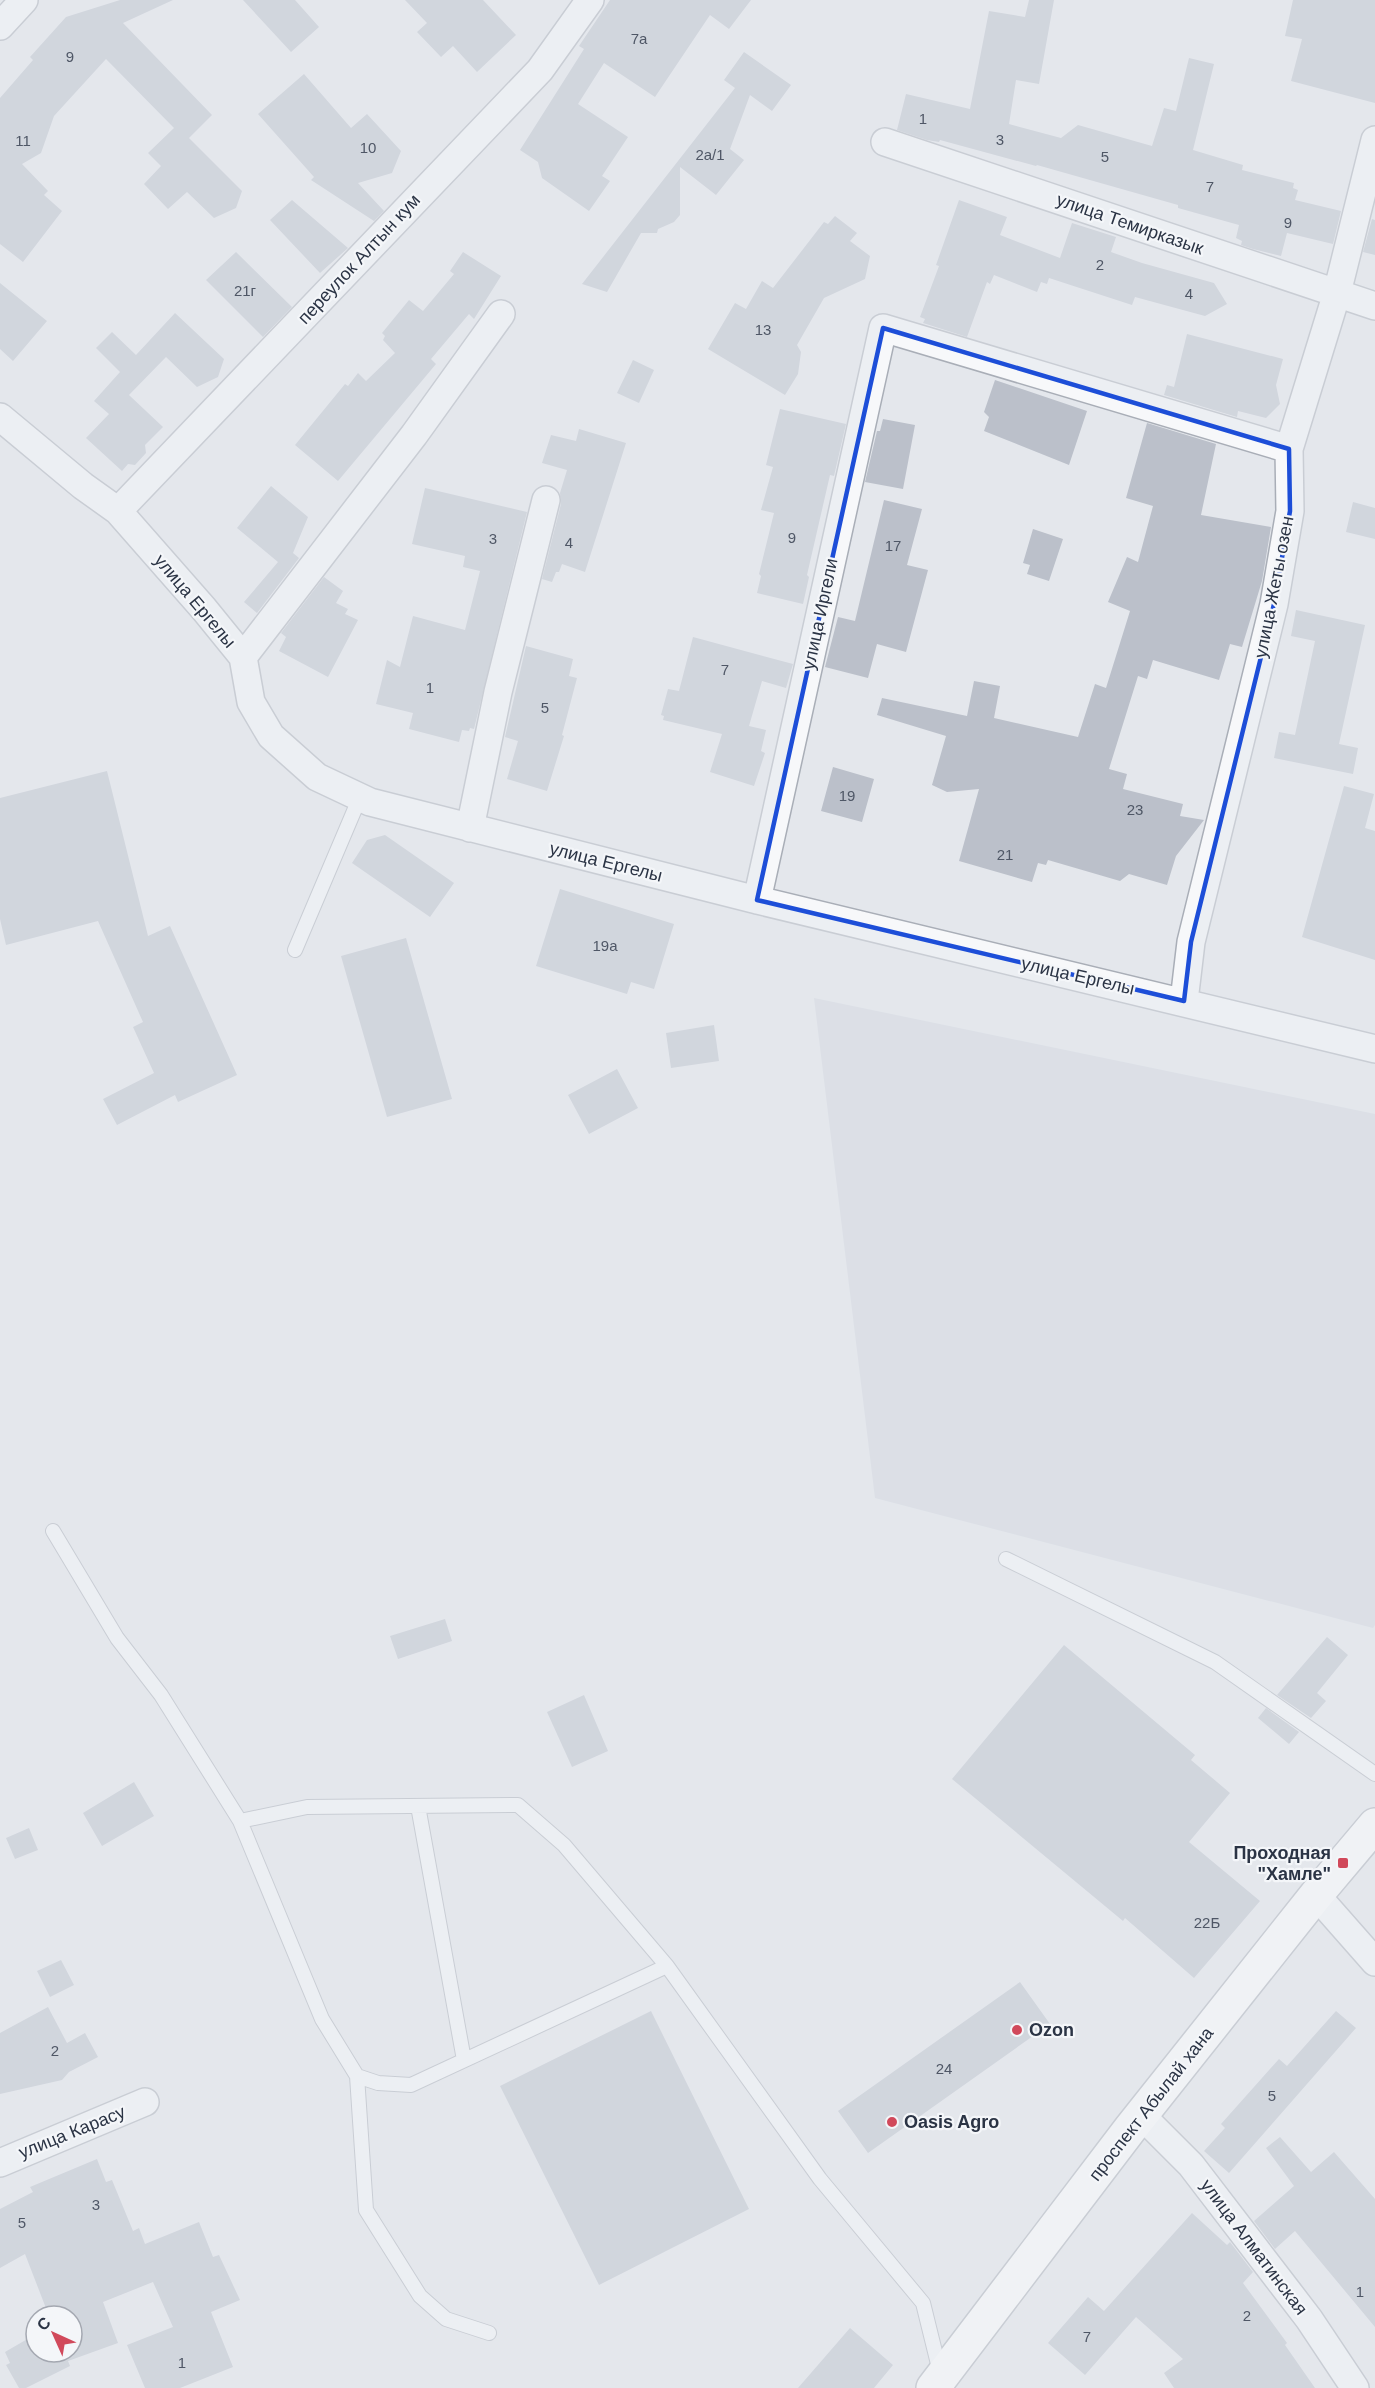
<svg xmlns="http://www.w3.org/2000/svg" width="1375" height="2388" viewBox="0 0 1375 2388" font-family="Arial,sans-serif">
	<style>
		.built { fill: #d2d6de }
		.building { fill: #bbc0ca }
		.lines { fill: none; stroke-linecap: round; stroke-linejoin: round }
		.service-casing { stroke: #a9aeb7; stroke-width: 16 }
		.minor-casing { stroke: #a9aeb7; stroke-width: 30 }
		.secondary-casing { stroke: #a9aeb7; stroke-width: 36 }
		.service { stroke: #f7f8fa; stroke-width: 14 }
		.minor { stroke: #f7f8fa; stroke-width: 27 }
		.secondary { stroke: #fff; stroke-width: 33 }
		.marked { fill: none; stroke: #1d4ed8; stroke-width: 4.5; stroke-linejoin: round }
		.poi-dot { fill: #d1495b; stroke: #f4f6f9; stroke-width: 2 }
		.labels { text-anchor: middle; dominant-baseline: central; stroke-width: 4.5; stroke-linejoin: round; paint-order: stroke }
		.number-label { font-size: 15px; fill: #4f5766 }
		.street-label { font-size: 18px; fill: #2b3445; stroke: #f4f6f9 }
		.poi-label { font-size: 18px; font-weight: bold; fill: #2b3445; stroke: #f4f6f9; text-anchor: start }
	</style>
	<rect width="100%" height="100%" fill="#e4e7ec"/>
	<path class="built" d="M 814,998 L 1375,1114 L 1375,1625 L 1373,1628 L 875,1498 Z"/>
	<path class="building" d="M 120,0 L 173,0 L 123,23 L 212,115 L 189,138 L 242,191 L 236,208 L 214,218 L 187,192 L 168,209 L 144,184 L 161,166 L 148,153 L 174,128 L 106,59 L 54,116 L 41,153 L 22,164 L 48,191 L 44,195 L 62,211 L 23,262 L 0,244 L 0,98 L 33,60 L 30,57 L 66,17 Z
		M 243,0 L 295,0 L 319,27 L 291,52 Z
		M 405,0 L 483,0 L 516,35 L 477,72 L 453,46 L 441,57 L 417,32 L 427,23 Z
		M 610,0 L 751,0 L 729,29 L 710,15 L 655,97 L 604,63 L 578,104 L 628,137 L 602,176 L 610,181 L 589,211 L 542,178 L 538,162 L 520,150 L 584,49 L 579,46 Z
		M 1029,0 L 1054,0 L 1039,84 L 1016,80 L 1009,124 L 1061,138 L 1078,125 L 1152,146 L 1164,108 L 1176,111 L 1189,58 L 1214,64 L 1193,150 L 1243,165 L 1242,170 L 1294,183 L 1293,188 L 1298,190 L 1295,200 L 1341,211 L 1333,244 L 1287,233 L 1281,256 L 1253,249 L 1241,245 L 1242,241 L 1236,238 L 1239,225 L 1178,208 L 1178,205 L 1037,165 L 1036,166 L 940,140 L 939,142 L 927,140 L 897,130 L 906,94 L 970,109 L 989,11 L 1025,17 Z
		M 1293,0 L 1375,0 L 1375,103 L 1291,81 L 1302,39 L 1285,36 Z
		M 744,52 L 791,85 L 772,111 L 750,95 L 730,149 L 744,160 L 716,195 L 680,167 L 680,215 L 674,222 L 658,229 L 657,233 L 641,233 L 607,292 L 582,284 L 735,88 L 724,80 Z
		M 304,74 L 351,128 L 367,114 L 401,151 L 392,173 L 358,183 L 384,211 L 374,221 L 311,180 L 314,177 L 258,114 Z
		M 292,200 L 348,248 L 320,273 L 270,220 Z
		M 959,200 L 1007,217 L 1000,235 L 1060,258 L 1072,223 L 1116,237 L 1111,252 L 1142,263 L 1214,283 L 1227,304 L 1205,316 L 1135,297 L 1132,305 L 1049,278 L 1047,284 L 1041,282 L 1037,292 L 994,275 L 990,284 L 987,282 L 967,337 L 923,323 L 925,319 L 920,317 L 939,266 L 936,265 Z
		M 835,216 L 857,233 L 850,241 L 870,256 L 865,279 L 824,298 L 797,345 L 801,352 L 798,374 L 785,395 L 708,349 L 735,303 L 746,309 L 762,281 L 773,288 L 824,222 L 828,224 Z
		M 1372,219 L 1375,220 L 1375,255 L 1363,252 Z
		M 236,252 L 292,307 L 263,337 L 206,280 Z
		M 463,252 L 501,276 L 474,319 L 469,314 L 431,359 L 436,364 L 338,481 L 295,445 L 345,384 L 348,386 L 358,373 L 366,381 L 395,353 L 383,340 L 385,336 L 382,333 L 409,300 L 423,311 L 454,274 L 450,271 Z
		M 0,283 L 47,321 L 13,361 L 0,349 Z
		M 175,313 L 224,359 L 218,377 L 197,387 L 166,357 L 129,395 L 163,427 L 145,445 L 146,453 L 135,465 L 128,464 L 122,471 L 86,438 L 109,414 L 94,401 L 120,372 L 96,348 L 112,332 L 136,355 Z
		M 1187,334 L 1283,359 L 1276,385 L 1280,404 L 1266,418 L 1238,411 L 1237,417 L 1164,395 L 1167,385 L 1174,387 Z
		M 633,360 L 654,370 L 639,403 L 617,393 Z
		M 995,380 L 1087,411 L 1069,465 L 984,431 L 989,417 L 984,412 Z
		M 780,409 L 846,424 L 834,476 L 830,475 L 807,575 L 809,577 L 803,604 L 757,593 L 761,576 L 759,574 L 774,513 L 761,510 L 773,467 L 766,465 Z
		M 883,419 L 915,425 L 903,489 L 865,482 L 877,431 L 880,431 Z
		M 1147,423 L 1216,444 L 1201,515 L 1271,527 L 1262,581 L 1242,647 L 1230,644 L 1219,680 L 1153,660 L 1147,679 L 1138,676 L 1109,769 L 1127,774 L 1123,789 L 1183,804 L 1180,816 L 1204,820 L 1176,856 L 1167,885 L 1129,874 L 1120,881 L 1048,860 L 1046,865 L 1038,863 L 1032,882 L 959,861 L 979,789 L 947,792 L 932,785 L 946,736 L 877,715 L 882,698 L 967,716 L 974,681 L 1000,686 L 994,718 L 1078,737 L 1095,684 L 1106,688 L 1130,611 L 1108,602 L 1127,557 L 1138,562 L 1153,506 L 1126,498 Z
		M 579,429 L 626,443 L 585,572 L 562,564 L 559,572 L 556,572 L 552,582 L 542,579 L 561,504 L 560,493 L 567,470 L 542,463 L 551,435 L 576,441 Z
		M 271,486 L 308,517 L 293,553 L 299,558 L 257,613 L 244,602 L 278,562 L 237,528 Z
		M 425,488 L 527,512 L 474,729 L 470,728 L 469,731 L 462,730 L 459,742 L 409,729 L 413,713 L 376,704 L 387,660 L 400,667 L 413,616 L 465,630 L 480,571 L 463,567 L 465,556 L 412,544 Z
		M 884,500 L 922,509 L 907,565 L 928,570 L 906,652 L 877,644 L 868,678 L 825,667 L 838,617 L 855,621 Z
		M 1353,502 L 1375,508 L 1375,539 L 1346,532 Z
		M 1033,529 L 1063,539 L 1049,581 L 1027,574 L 1030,565 L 1023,563 Z
		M 324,577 L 343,591 L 336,603 L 348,609 L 345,614 L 358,620 L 328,677 L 279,651 L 286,637 L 281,633 Z
		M 1296,610 L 1365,625 L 1339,744 L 1358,748 L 1353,774 L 1274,758 L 1279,732 L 1295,735 L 1315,641 L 1291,636 Z
		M 693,637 L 793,664 L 786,688 L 762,681 L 749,726 L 766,730 L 761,751 L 765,753 L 754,786 L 710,772 L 722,734 L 663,720 L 664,716 L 661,715 L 668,689 L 679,691 Z
		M 526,646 L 573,659 L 569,676 L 577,678 L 562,735 L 564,736 L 547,791 L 507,779 L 518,741 L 505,737 Z
		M 833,767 L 874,779 L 862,822 L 821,811 Z
		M 107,771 L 148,936 L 170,926 L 237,1075 L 178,1102 L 175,1095 L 117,1125 L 103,1099 L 154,1073 L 133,1027 L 143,1022 L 98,921 L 6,945 L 0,919 L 0,798 Z
		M 1344,786 L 1374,794 L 1365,828 L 1375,831 L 1375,960 L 1302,937 Z
		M 385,835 L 454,883 L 430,917 L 352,863 L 367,840 Z
		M 560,889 L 674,924 L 654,989 L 631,982 L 627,994 L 536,966 Z
		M 406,938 L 452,1099 L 387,1117 L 341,956 Z
		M 714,1025 L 719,1061 L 671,1068 L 666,1033 Z
		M 617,1069 L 638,1108 L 589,1134 L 568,1095 Z
		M 445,1619 L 452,1641 L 398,1659 L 390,1636 Z
		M 1327,1637 L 1348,1655 L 1317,1693 L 1326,1701 L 1311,1718 L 1277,1695 Z
		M 1064,1645 L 1195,1755 L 1191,1760 L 1230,1793 L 1189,1842 L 1260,1901 L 1194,1978 L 1125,1918 L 1123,1921 L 952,1779 Z
		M 584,1695 L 608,1751 L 572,1767 L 547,1712 Z
		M 1266,1708 L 1299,1732 L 1289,1744 L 1258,1718 Z
		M 134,1782 L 154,1816 L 102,1846 L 83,1813 Z
		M 29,1828 L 38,1850 L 15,1859 L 6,1838 Z
		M 61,1960 L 74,1985 L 50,1997 L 37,1971 Z
		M 1020,1982 L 1050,2024 L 868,2153 L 838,2111 Z
		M 48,2007 L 67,2043 L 85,2033 L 98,2057 L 69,2072 L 62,2080 L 0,2094 L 0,2033 Z
		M 651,2011 L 749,2209 L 599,2285 L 500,2086 Z
		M 1336,2011 L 1356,2028 L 1229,2173 L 1204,2151 L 1225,2128 L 1221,2124 L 1279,2059 L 1287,2066 Z
		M 1280,2137 L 1311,2172 L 1334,2152 L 1375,2199 L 1375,2327 L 1295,2231 L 1275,2249 L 1254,2221 L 1294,2186 L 1266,2148 Z
		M 97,2159 L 106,2182 L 112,2180 L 133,2231 L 139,2228 L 145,2244 L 199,2222 L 213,2257 L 219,2255 L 240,2300 L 211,2312 L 233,2367 L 180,2388 L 145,2388 L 127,2345 L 173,2327 L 153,2282 L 103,2302 L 118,2343 L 68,2361 L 70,2366 L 26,2388 L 19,2388 L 6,2365 L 10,2363 L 5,2352 L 36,2334 L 36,2352 L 72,2352 L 72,2316 L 49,2316 L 25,2254 L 0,2268 L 0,2209 L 33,2192 L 30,2187 Z
		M 1192,2213 L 1227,2245 L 1230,2242 L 1253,2272 L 1243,2283 L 1287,2343 L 1285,2345 L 1315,2388 L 1174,2388 L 1164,2373 L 1183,2359 L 1136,2317 L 1085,2375 L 1048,2343 L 1088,2297 L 1104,2311 Z
		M 850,2328 L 893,2365 L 874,2388 L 798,2388 Z"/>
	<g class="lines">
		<defs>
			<path id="service" d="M 295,950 L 360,797
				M 53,1531 L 117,1638 L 161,1695 L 240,1821 L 307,1807 L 518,1805 L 564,1845 L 667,1966 L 820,2179 L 923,2303 L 940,2372
				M 1006,1559 L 1215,1662 L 1375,1774
				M 418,1806 L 464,2060
				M 240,1821 L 322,2019 L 357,2076 L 378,2083 L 411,2085 L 667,1966
				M 357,2076 L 366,2210 L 420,2296 L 446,2319 L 489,2333"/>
			<path id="minor" d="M 0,26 L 24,0
				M 885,142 L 1375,306
				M 0,417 L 83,486 L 118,511 L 204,609 L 243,657 L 251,702 L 271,736 L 317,777 L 370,802 L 757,900 L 1375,1049
				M 118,511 L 540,70 L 590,0
				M 243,657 L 414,435 L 501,314
				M 470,828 L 498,692 L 546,500
				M 757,900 L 883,328 L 1289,449
				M 1184,1001 L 1191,942 L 1274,604 L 1290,511 L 1289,449 L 1337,293 L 1375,140
				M 1316,1895 L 1375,1962
				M 1141,2115 L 1191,2165 L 1309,2319 L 1355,2388
				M 0,2163 L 145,2102"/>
			<path id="secondary" d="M 933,2388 L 1130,2129 L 1316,1895 L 1375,1825"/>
		</defs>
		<use href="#service" class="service-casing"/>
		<use href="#minor" class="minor-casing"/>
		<use href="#secondary" class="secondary-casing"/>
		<use href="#service" class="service"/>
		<use href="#minor" class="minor"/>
		<use href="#secondary" class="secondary"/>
	</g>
	<path d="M0 0H1375V2388H0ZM 883,328 L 1289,449 L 1290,511 L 1274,604 L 1191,942 L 1184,1001 L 757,900 Z" fill="#e4e7ec" fill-opacity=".55" fill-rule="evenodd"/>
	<path class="marked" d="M 883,328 L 1289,449 L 1290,511 L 1274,604 L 1191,942 L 1184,1001 L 757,900 Z"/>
	<g class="poi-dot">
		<rect x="1337" y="1857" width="12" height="12" rx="3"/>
		<circle cx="1017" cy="2030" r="6"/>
		<circle cx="892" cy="2122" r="6"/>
	</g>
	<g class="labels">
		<g class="number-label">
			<text x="639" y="38">7а</text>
			<text x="70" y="56">9</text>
			<text x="923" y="118">1</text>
			<text x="1000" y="139">3</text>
			<text x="23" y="140">11</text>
			<text x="368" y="147">10</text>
			<text x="710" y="154">2а/1</text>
			<text x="1105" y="156">5</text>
			<text x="1210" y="186">7</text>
			<text x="1288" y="222">9</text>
			<text x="1100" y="264">2</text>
			<text x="245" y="290">21г</text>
			<text x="1189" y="293">4</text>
			<text x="763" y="329">13</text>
			<text x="792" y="537">9</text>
			<text x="493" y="538">3</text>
			<text x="569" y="542">4</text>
			<text x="893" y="545">17</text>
			<text x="725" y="669">7</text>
			<text x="430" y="687">1</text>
			<text x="545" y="707">5</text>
			<text x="847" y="795">19</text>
			<text x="1135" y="809">23</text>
			<text x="1005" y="854">21</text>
			<text x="605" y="945">19а</text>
			<text x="1207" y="1922">22Б</text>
			<text x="55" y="2050">2</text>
			<text x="944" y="2068">24</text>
			<text x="1272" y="2095">5</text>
			<text x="96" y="2204">3</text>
			<text x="22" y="2222">5</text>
			<text x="1360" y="2291">1</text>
			<text x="1247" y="2315">2</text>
			<text x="1087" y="2336">7</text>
			<text x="182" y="2362">1</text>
		</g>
		<g class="street-label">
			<text transform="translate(1130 224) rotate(19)">улица Темирказык</text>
			<text transform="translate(359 259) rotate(-47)">переулок Алтын кум</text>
			<text transform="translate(1274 587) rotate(-79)">улица Жеты озен</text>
			<text transform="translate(195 601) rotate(50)">улица Ергелы</text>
			<text transform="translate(820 614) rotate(-78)">улица Иргели</text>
			<text transform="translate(606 862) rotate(14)">улица Ергелы</text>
			<text transform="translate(1078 976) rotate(13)">улица Ергелы</text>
			<text transform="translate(1151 2104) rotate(-52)">проспект Абылай хана</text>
			<text transform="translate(72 2132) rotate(-22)">улица Карасу</text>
			<text transform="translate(1254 2247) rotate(53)">улица Алматинская</text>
		</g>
		<g class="poi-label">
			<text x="1331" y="1853" text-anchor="end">Проходная<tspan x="1331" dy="21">"Хамле"</tspan></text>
			<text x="1029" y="2030">Ozon</text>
			<text x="904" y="2122">Oasis Agro</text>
		</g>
	</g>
	<g transform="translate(54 2334) rotate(315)"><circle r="28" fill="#f4f6f9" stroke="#a4a8b1" stroke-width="1.5"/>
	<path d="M0-4.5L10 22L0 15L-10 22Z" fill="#d1495b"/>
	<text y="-9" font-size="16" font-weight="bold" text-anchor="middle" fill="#2b3445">С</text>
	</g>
</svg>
